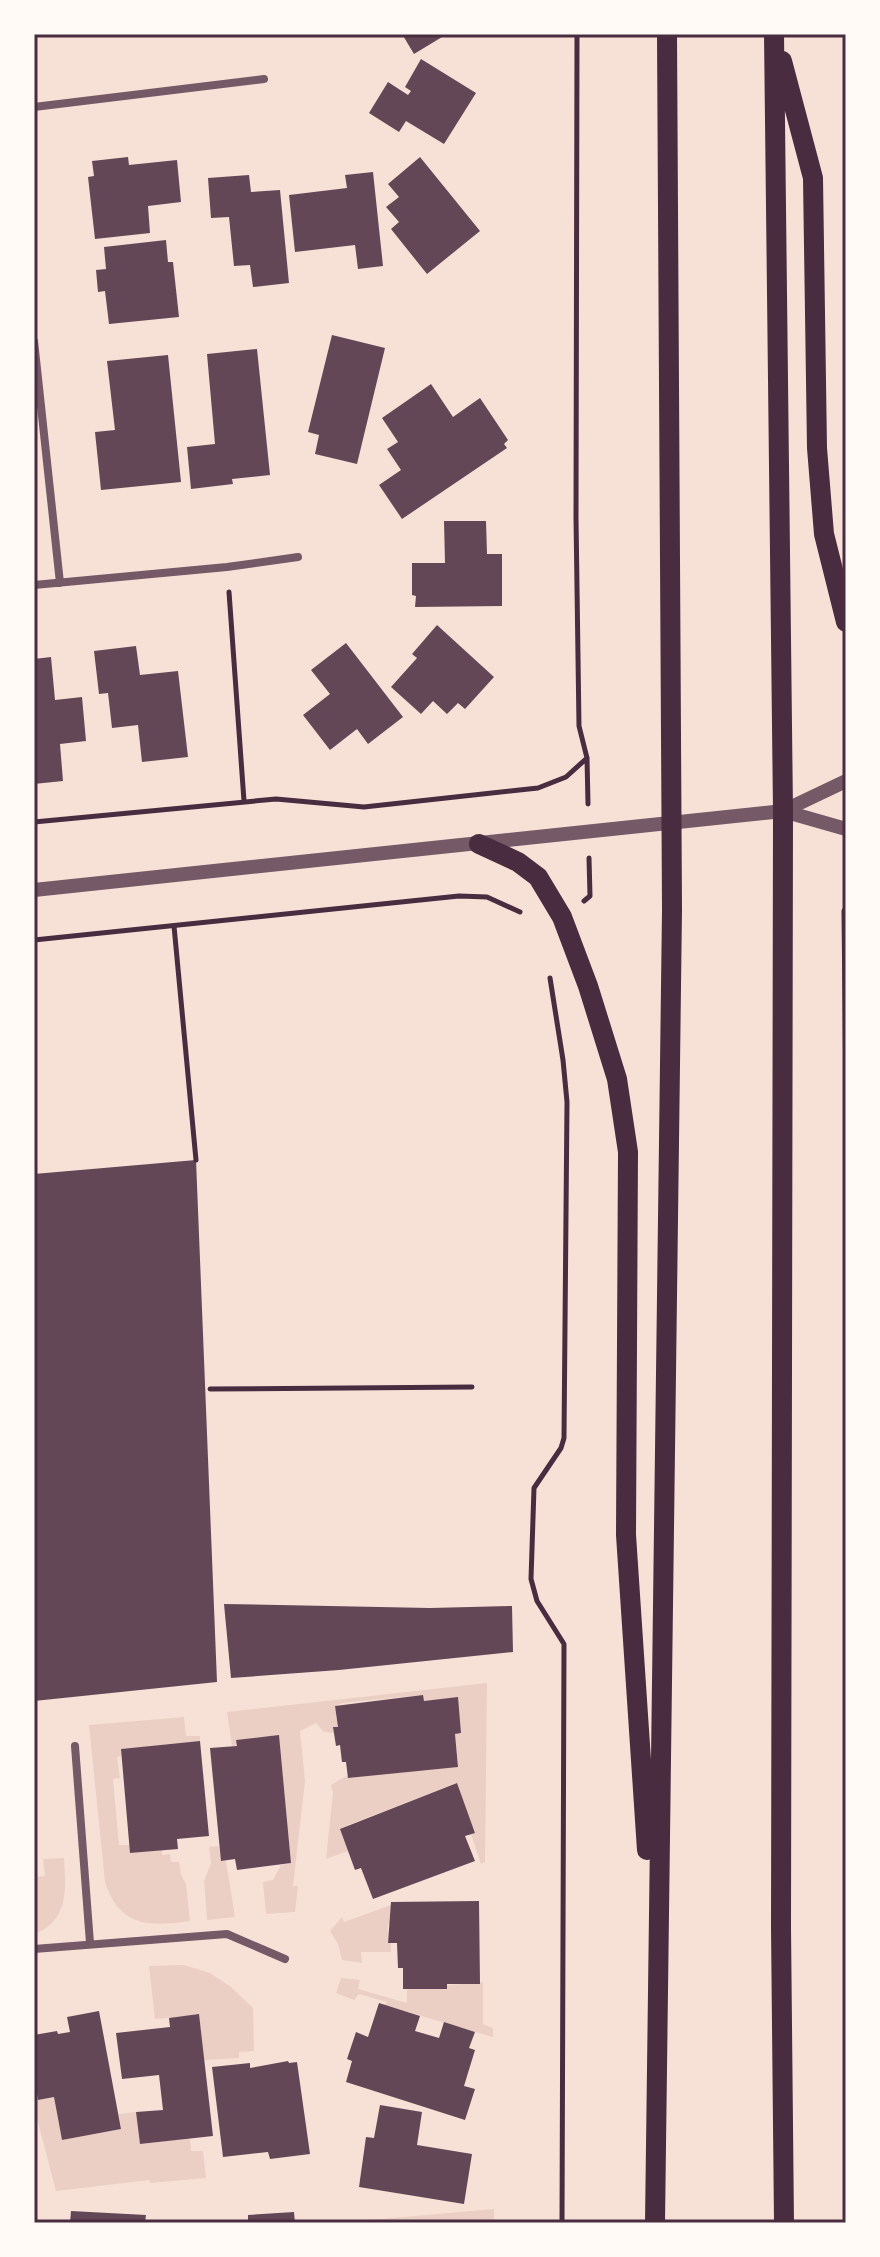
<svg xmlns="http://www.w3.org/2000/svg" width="880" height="2257" viewBox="0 0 880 2257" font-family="'DM Sans',sans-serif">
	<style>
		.green { fill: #ebcfc5 }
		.building { fill: #644757 }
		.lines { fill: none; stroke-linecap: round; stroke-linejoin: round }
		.path { stroke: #4a2c40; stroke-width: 5 }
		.minor { stroke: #755966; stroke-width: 8 }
		.tertiary { stroke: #755966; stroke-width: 14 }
		.primary { stroke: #4a2c40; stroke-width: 20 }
		.neatline { fill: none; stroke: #4a2c40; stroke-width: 3 }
	</style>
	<rect width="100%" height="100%" fill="#f7e1d7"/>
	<path class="green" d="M 487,1683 L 485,1862 L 481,1864 L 471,1834 L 475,1832 L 456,1783 L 346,1826 L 348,1851 L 326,1859 L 333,1793 L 331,1785 L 348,1775 L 348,1778 L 458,1766 L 455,1734 L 461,1733 L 457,1698 L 424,1701 L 422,1695 L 343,1703 L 335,1706 L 338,1727 L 334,1733 L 324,1732 L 316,1723 L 300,1731 L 305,1781 L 293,1886 L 298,1886 L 295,1912 L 266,1914 L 263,1882 L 273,1880 L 281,1865 L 291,1863 L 279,1736 L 237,1740 L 237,1746 L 232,1746 L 227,1712 Z
		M 184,1717 L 186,1736 L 200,1736 L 200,1741 L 121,1749 L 121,1756 L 117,1757 L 120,1778 L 113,1779 L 119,1845 L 130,1845 L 131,1853 L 162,1850 L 162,1855 L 170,1854 L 171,1862 L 179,1862 L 181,1875 L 186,1884 L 190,1921 C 150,1927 119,1927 105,1882 L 89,1725 Z
		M 219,1846 L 221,1860 L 226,1861 L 235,1917 L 207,1920 L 204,1881 L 211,1863 L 209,1847 Z
		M 64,1858 C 66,1889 69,1921 34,1934 L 34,1877 L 45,1876 L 43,1859 Z
		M 391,1905 L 391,1923 L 388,1924 L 388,1943 L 391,1943 L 391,1952 L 361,1952 L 362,1963 L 342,1960 L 338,1944 L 330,1931 L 342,1917 L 344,1922 Z
		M 184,1965 L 210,1973 L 231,1987 L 253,2008 L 254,2051 L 239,2052 L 239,2058 L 204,2060 L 199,2015 L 155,2019 L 149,1966 Z
		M 341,1978 L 360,1980 L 358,1989 L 407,2003 L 407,1989 L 483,1982 L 483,2024 L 493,2028 L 493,2037 L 384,2005 L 387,2002 L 359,1994 L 354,2000 L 336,1993 Z
		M 37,2094 L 39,2100 L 54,2097 L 62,2140 L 121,2129 L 119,2114 L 136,2112 L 140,2144 L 190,2138 L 191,2151 L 203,2151 L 206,2178 L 150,2183 L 150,2180 L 56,2191 L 34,2107 L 34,2095 Z
		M 494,2209 L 494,2223 L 347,2223 L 347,2222 Z"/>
	<path class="building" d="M 402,34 L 447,34 L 414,54 Z
		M 421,59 L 476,93 L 444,144 L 406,121 L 399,132 L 369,113 L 388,82 L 408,95 L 411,91 L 405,87 Z
		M 128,157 L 129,165 L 177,160 L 181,202 L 148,206 L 150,233 L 95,239 L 88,177 L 94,176 L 92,161 Z
		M 420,157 L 480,231 L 427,274 L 391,229 L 399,222 L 386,207 L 399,197 L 388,184 Z
		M 373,172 L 383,266 L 358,269 L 355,245 L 295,252 L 289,195 L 347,188 L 345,175 Z
		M 249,175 L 251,192 L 280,190 L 289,283 L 253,287 L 250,265 L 234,266 L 229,217 L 211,218 L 208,178 Z
		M 166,240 L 168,262 L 173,262 L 179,317 L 109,324 L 105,291 L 98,292 L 96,270 L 106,269 L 104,247 Z
		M 332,335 L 385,348 L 357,464 L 315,454 L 319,435 L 308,432 Z
		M 257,349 L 270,475 L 232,479 L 233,484 L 191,489 L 187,447 L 215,444 L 207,354 Z
		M 168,355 L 181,482 L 101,490 L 95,432 L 115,430 L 107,361 Z
		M 431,384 L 453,417 L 480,398 L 508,440 L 504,444 L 507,448 L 402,519 L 379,485 L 401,470 L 387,449 L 398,442 L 382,418 Z
		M 444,521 L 486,521 L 487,554 L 502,554 L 502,606 L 415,607 L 416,596 L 412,595 L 412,563 L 445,563 Z
		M 437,625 L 494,677 L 465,709 L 458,703 L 447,714 L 433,701 L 421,714 L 391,687 L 417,658 L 412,654 Z
		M 346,643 L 403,717 L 368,744 L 357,729 L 330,750 L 303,715 L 330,694 L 311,670 Z
		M 136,646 L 140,675 L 178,671 L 188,757 L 142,762 L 138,725 L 112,728 L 108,693 L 99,694 L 94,651 Z
		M 51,657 L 55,700 L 82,697 L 86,741 L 60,744 L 63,781 L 34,784 L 34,659 Z
		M 196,1160 L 217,1682 L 34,1701 L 34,1174 Z
		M 224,1604 L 430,1608 L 512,1606 L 513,1652 L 339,1670 L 231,1678 Z
		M 423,1695 L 424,1701 L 458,1697 L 461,1733 L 455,1734 L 458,1767 L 348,1778 L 346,1762 L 342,1762 L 340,1745 L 336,1746 L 333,1727 L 338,1727 L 335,1706 Z
		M 279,1735 L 291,1863 L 237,1870 L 235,1859 L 221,1861 L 210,1748 L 237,1746 L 236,1740 Z
		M 200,1741 L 209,1836 L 177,1839 L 178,1849 L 130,1853 L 121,1749 Z
		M 457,1783 L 475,1833 L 465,1836 L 475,1861 L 373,1899 L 361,1868 L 355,1870 L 340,1829 Z
		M 479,1901 L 480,1984 L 447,1984 L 447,1989 L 403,1989 L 403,1968 L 398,1968 L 397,1943 L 388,1943 L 391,1902 Z
		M 379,2003 L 420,2016 L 415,2031 L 439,2038 L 444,2022 L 475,2032 L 469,2048 L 475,2050 L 464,2086 L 475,2089 L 465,2120 L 346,2082 L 352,2061 L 347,2059 L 356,2032 L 368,2037 Z
		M 99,2011 L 121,2129 L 62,2140 L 54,2097 L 38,2100 L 34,2077 L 34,2035 L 57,2031 L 58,2034 L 70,2032 L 67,2017 Z
		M 199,2014 L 213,2136 L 140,2144 L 136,2112 L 163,2110 L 159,2075 L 122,2079 L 116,2033 L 170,2027 L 169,2018 Z
		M 288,2061 L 289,2063 L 297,2062 L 310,2154 L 270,2159 L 268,2152 L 223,2157 L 212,2067 L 250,2063 L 250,2068 Z
		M 380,2105 L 422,2112 L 417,2145 L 472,2154 L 464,2204 L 359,2187 L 366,2137 L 374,2138 Z
		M 71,2211 L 146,2215 L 145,2223 L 70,2223 Z
		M 294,2212 L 295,2223 L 248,2223 L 248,2215 Z"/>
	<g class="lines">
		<path class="path" d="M 577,34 L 576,518 L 579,726 L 587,758 L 588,804
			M 229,592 L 244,801
			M 34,822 L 276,799 L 364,807 L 538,788 L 566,777 L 587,758
			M 584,901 L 590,896 L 589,858
			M 174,926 L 196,1160
			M 34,940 L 459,896 L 487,897 L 520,912
			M 550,978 L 563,1060 L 567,1102 L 564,1438 L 561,1448 L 534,1488 L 531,1579 L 537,1601 L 564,1644 L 562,2223
			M 846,1098 L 844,911 L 846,908
			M 210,1389 L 472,1387"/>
		<path class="minor" d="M 34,107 L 264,79
			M 34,341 L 60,583
			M 34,585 L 227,567 L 298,557
			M 75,1746 L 90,1943
			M 34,1949 L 227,1934 L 285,1959"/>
		<path class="tertiary" d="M 783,811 L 846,829
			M 34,890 L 783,811 L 846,781"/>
		<path class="primary" d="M 774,34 L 783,811 L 781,1927 L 784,2223
			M 782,61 L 813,178 L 817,448 L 824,534 L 846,622
			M 479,844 L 518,862 L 538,877 L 562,917 L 588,986 L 617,1079 L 628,1152 L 626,1535 L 647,1850
			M 655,2223 L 672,910 L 667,34"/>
	</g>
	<rect width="880" height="2257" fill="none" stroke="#fffaf5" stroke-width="72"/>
	<rect x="36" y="36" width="808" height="2185" class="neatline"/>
</svg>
